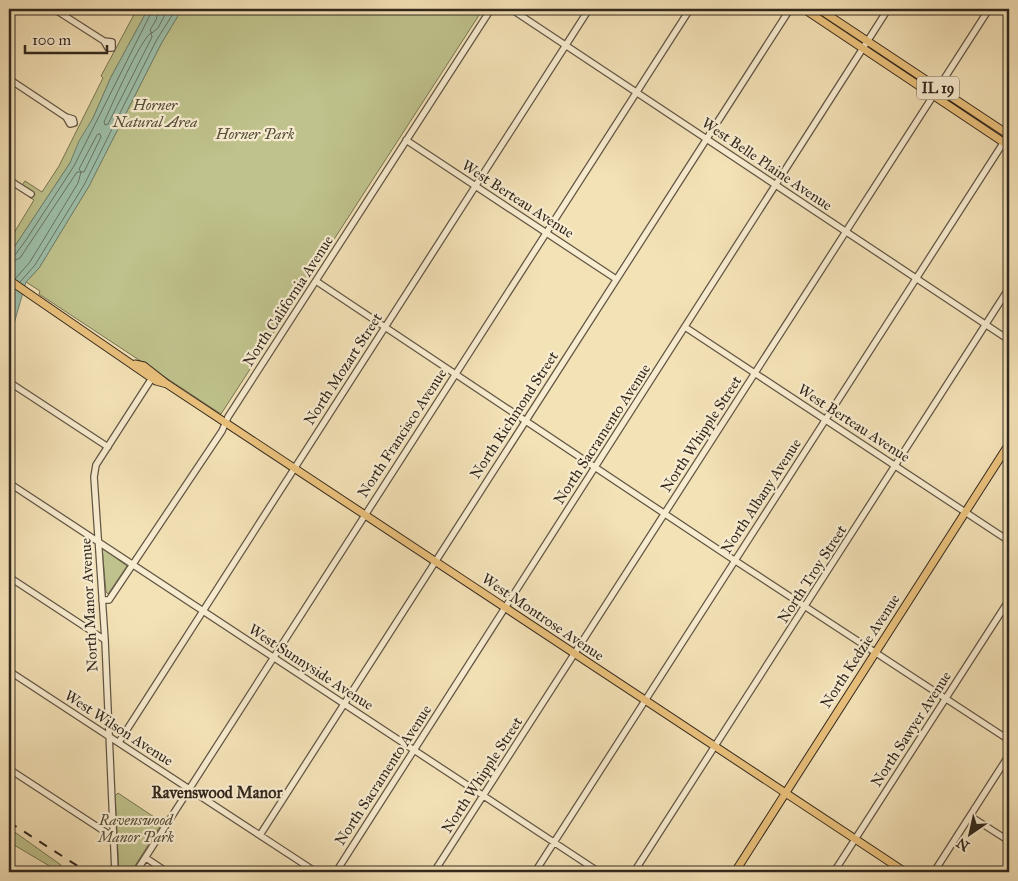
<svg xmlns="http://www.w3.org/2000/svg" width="1018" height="881" font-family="'IM FELL Great Primer',serif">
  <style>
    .green { fill: #bfc28c; stroke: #787555 }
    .water { fill: #9dbfa9; stroke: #728371 }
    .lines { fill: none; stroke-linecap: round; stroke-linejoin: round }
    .shore { stroke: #687464; stroke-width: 1 }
    .minor-casing { stroke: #625644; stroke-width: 8 }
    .major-casing { stroke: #32281e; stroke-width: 9 }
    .minor { stroke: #f8ecd0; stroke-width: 5.5 }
    .major { stroke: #eac17c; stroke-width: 7 }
    .rail { stroke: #32281e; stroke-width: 2; stroke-dasharray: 9 9; stroke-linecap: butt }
    .labels { text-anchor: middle; stroke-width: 4.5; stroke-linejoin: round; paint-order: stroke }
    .shield { fill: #f8ecd0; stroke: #6d6353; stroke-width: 1 }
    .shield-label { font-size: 14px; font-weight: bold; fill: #32281e }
    .park-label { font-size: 15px; font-style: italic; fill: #554e3a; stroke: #f8ecd0 }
    .street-label { font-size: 15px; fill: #32281e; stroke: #f8ecd0 }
    .neighbourhood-label { font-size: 16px; font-weight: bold; fill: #32281e; stroke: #f8ecd0 }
  </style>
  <rect width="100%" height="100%" fill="#f4e2b7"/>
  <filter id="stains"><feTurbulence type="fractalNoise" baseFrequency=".004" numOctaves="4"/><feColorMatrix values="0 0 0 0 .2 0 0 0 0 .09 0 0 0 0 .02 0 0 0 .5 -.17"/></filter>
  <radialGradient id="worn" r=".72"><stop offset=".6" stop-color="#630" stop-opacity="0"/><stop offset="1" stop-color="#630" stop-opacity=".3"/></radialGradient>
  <path class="green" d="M137,9h11l-37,68 -18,41 -23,45 -61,92v-14l25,-41 -5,-3 4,-5 -11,-7 3,-4 17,11 17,-26 44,-88 -2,-2z
    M182,9h301l-262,405 -182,-120 1,-3 -14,-9 13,-14 50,-82 72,-142z
    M102,548l25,18 -19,28 -2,-2z
    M118,793l42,28 1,4 -30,47h-12l-4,-76z
    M9,828l52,37 -3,6 -49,-29z"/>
  <path class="water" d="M148,9h34l-21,35 -72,142 -50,82 -13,14 -17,59v-86l61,-92 9,-22 14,-23 18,-41z"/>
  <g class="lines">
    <path class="shore" d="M159,9l-3,11 -6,10 2,3 6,-5 10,-19
      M151,33l1,4 -44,87 -3,1 -1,-3c6,-13 38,-86 47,-89z
      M100,134l1,3 -17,35h-3l-2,-3 18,-34z
      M9,256l6,-1 11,-15 48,-74 79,-157
      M9,263l11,-5 57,-86h4l-3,11 -48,79 -15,17
      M20,282l15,-17 49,-80 72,-144 20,-32"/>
    <defs>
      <path id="minor" d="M54,9l50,32 4,7h4v-6l-8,-1
        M511,9l498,331
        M9,79l57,38 7,2 1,4 -4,1 -4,-7
        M406,140l210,139
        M9,180l22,14
        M316,281l412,275 281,184
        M685,327l324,214
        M9,382l99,65
        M9,483l590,389
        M9,577l96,63
        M102,600h7l113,-169 6,-14 263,-408
        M9,671l307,201
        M119,742l470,-733
        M9,769l104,68
        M970,816l39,25
        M260,835l530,-826
        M146,858l21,14
        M115,872l-10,-232 -11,-163 2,-12 56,-87
        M136,872l554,-863
        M336,872l552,-863
        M434,872l555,-863
        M535,872l474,-738
        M634,872l375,-584
        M834,872l175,-272
        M934,872l75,-117"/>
      <path id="major" d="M804,9l205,137
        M819,9l190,126
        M9,280l147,101 11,3
        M135,364l9,2 23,18 738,488
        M735,872l274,-428"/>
    </defs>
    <use href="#minor" class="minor-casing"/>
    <use href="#major" class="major-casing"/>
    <use href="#minor" class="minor"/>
    <use href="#major" class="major"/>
    <path class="rail" d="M9,822l78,50"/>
  </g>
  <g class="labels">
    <rect class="shield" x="917" y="76.5" width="42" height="23" rx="4"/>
    <g class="shield-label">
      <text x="938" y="93">IL 19</text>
    </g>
    <g class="park-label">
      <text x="155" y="110">Horner<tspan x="155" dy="17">Natural Area</tspan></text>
      <text x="255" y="139">Horner Park</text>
      <text x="136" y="825">Ravenswood<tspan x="136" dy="17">Manor Park</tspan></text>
    </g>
    <g class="street-label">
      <text transform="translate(767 164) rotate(34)" y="5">West Belle Plaine Avenue</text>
      <text transform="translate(518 199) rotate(33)" y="5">West Berteau Avenue</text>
      <text transform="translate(288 301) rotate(-57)" y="5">North California Avenue</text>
      <text transform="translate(343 369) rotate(-57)" y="5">North Mozart Street</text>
      <text transform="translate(514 415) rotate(-57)" y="5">North Richmond Street</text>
      <text transform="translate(854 423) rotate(33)" y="5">West Berteau Avenue</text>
      <text transform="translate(402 433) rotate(-57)" y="5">North Francisco Avenue</text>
      <text transform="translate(602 434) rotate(-57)" y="5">North Sacramento Avenue</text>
      <text transform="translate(701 434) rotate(-57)" y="5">North Whipple Street</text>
      <text transform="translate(761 496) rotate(-57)" y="5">North Albany Avenue</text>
      <text transform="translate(812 574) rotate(-57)" y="5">North Troy Street</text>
      <text transform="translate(89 605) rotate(-93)" y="5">North Manor Avenue</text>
      <text transform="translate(543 617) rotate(34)" y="5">West Montrose Avenue</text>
      <text transform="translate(860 651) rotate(-57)" y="5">North Kedzie Avenue</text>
      <text transform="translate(311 667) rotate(33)" y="5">West Sunnyside Avenue</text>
      <text transform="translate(119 728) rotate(33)" y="5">West Wilson Avenue</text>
      <text transform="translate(911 729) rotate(-57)" y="5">North Sawyer Avenue</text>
      <text transform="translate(383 775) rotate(-57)" y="5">North Sacramento Avenue</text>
      <text transform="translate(482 775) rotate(-57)" y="5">North Whipple Street</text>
    </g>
    <g class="neighbourhood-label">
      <text x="217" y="798">Ravenswood Manor</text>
    </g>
  </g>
  <rect width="1018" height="881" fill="none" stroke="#f4e2b7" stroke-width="30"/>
  <rect x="10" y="10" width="998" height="861" fill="none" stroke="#32281e" stroke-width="2.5"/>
  <rect x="15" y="15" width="988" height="851" fill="none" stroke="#32281e"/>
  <g transform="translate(970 834) rotate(214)" stroke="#f8ecd0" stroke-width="4" paint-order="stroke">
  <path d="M0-4L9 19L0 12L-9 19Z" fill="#32281e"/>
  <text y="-8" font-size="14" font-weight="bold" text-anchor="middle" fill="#32281e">N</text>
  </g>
  <path d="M25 45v8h82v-8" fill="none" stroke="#32281e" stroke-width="2.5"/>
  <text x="32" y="45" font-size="15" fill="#32281e" stroke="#f8ecd0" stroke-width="4" paint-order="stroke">100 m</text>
  <rect width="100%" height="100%" filter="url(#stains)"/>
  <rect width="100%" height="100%" fill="url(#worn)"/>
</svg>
